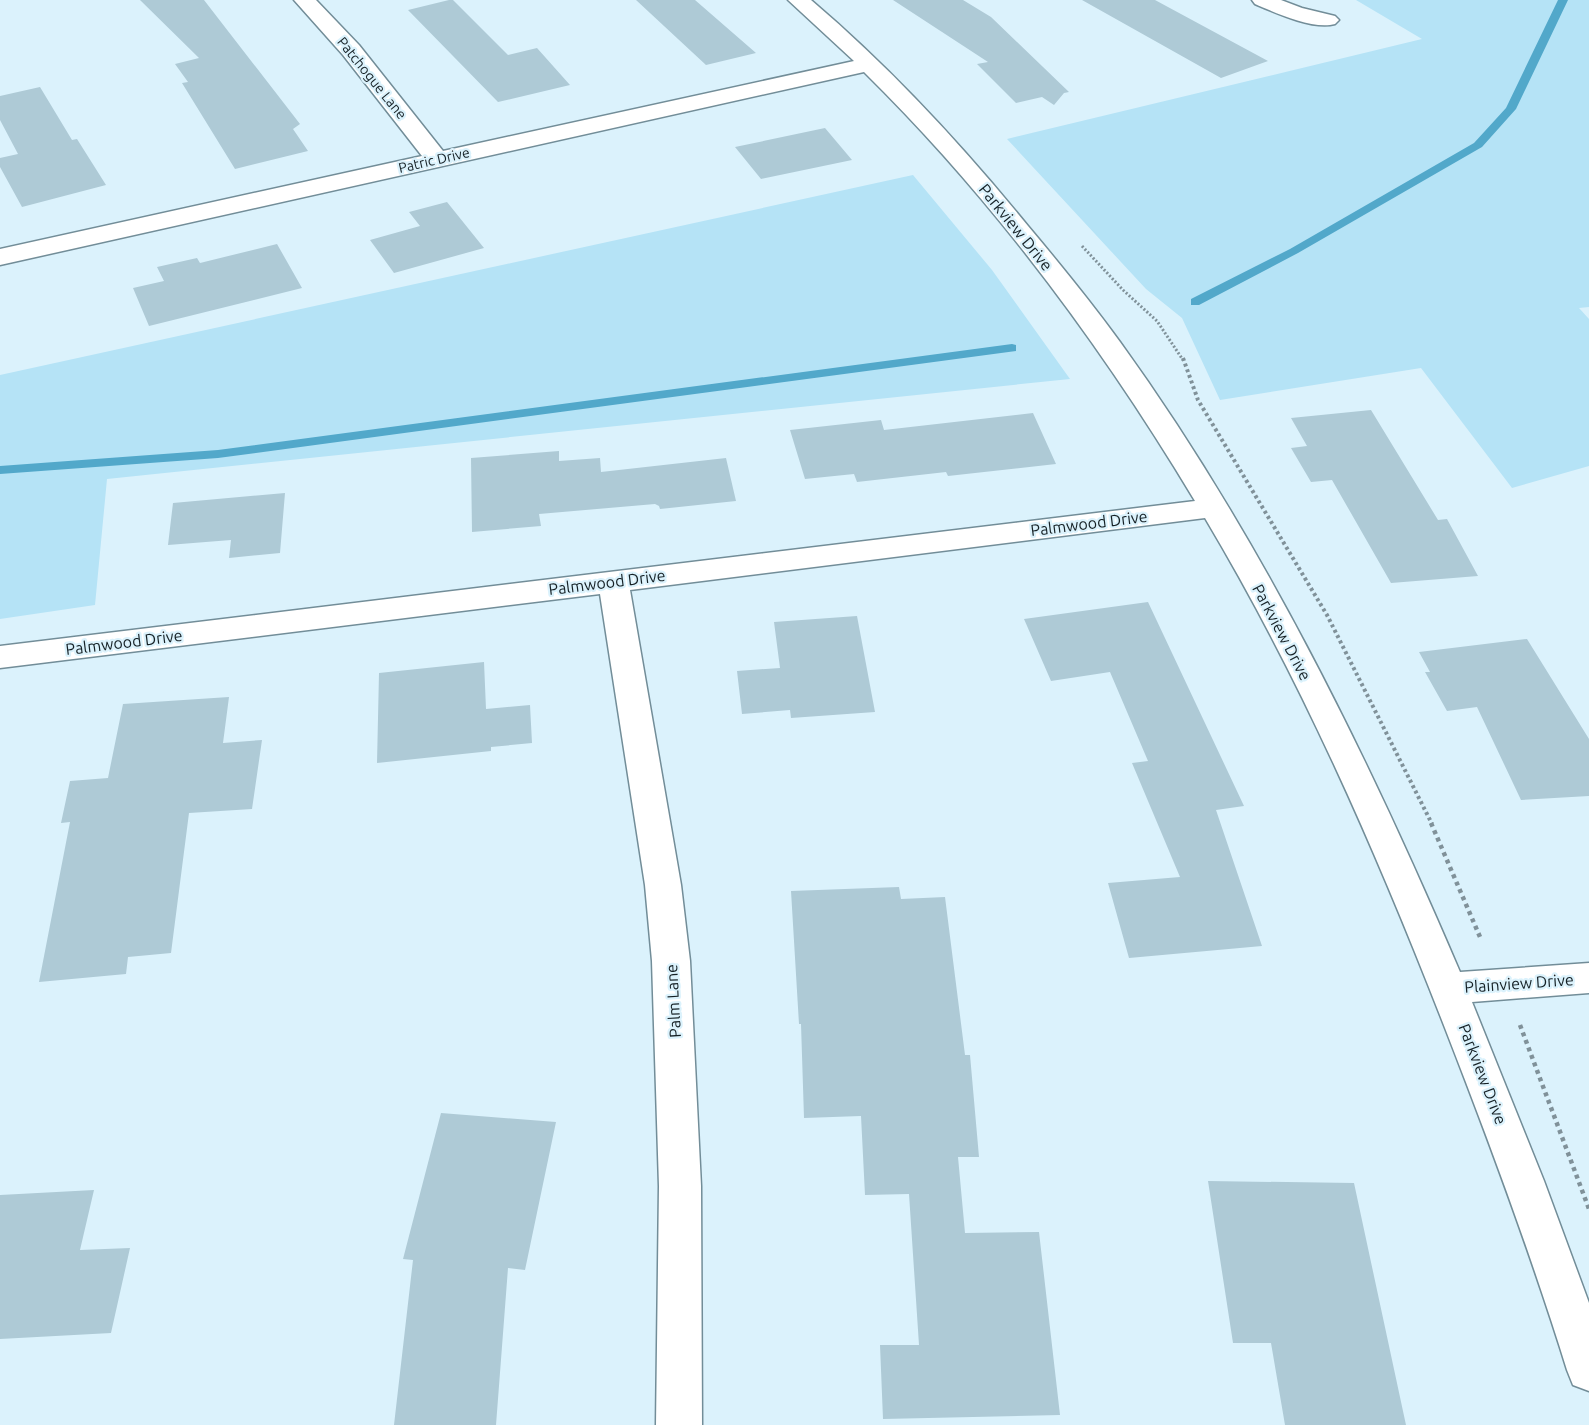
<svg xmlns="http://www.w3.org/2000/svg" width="1589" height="1425" font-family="Ubuntu,sans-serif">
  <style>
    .green { fill: #b5e3f6 }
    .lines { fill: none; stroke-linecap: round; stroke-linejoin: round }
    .stream { fill: #52a8ca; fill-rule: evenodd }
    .building { fill: #aecad6 }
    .minor-casing { stroke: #728d98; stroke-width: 3 }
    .path-far2 { stroke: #809199; stroke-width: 3; stroke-dasharray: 2 2; stroke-linecap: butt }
    .path-far1 { stroke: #809199; stroke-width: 4; stroke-dasharray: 3 3; stroke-linecap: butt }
    .path { stroke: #809199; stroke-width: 4.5; stroke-dasharray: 4 4; stroke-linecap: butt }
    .minor { fill: #fff; fill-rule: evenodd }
    .labels { text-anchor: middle; stroke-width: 4.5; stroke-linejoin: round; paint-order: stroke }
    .far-street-label { font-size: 14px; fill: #152025; stroke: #dbf2fc }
    .street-label { font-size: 16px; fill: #152025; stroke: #dbf2fc }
  </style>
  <rect width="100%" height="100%" fill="#dbf2fc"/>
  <path class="green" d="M1356,0h233v307l-10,1 10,11v147l-77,22 -91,-120 -201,32 -38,-82 -36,-29 -139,-150 415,-100z
    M913,175l79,95 78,109 -963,100 -12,126 -95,14v-244z"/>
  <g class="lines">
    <path class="stream" d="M1558,0h10l-52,109 -34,38 -184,106 -99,52h-8v-6l99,-50 184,-106 32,-35z
      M1012,344l4,1v6l-798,107 -218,16v-8l218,-16z"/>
  </g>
  <path class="building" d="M140,0h64l96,124 -7,5 15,22 -73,18 -53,-86 6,-1 -13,-18 24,-6z
    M449,0h4l55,55 29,-7 33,37 -72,17 -90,-92z
    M636,0h59l61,53 -50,12z
    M893,0h70l28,17 78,75 -5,1 -10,12 -12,-8 -26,6 -39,-39 11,-2z
    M1082,0h73l113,61 -47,17z
    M40,87l32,53 5,-1 29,46 -84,22 -22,-40v-9l18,-4 -18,-34v-24z
    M825,128l27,32 -91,19 -26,-32z
    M447,202l37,46 -90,25 -24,-33 50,-14 -11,-14z
    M277,244l25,44 -153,38 -16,-38 31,-7 -7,-14 40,-9 3,5z
    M1371,410l67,110 9,-1 31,57 -87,7 -59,-103 -21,2 -20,-34 16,-2 -16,-28z
    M1033,413l23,51 -108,12 -2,-4 -89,10 -3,-8 -49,5 -15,-49 91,-10 3,10z
    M559,451v10l41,-3 1,14 125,-14 10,43 -76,8 -1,-3 -4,-2 -116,10 2,12 -69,6 -1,-74z
    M285,493l-5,60 -51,5 2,-18 -63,5 5,-42z
    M1148,602l96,204 -28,4 46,136 -133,12 -21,-75 72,-6 -48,-114 16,-2 -38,-89 -59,9 -27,-62z
    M857,616l18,96 -84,6 -1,-8 -48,4 -5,-43 43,-3 -6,-46z
    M1527,639l62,100v57l-68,4 -44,-93 -30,4 -22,-39h5l-11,-20z
    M484,662l2,47 44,-4 2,38 -41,4v4l-114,12 2,-90z
    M229,697l-6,46 39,-3 -10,69 -63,4 -18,140 -43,4 -2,17 -87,8 31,-160 -9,1 9,-42 38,-3 15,-74z
    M899,887l2,12 44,-2 20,158h5l9,102h-21l7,76 74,-1 21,183 -177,4 -3,-74h39l-10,-151 -44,1 -4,-79 -57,2 -3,-94h-2l-8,-133z
    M441,1113l115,9 -31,148 -17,-2 -12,157h-102l19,-165 -10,-1z
    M1208,1181l146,2 52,242h-121l-14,-82h-38z
    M94,1190l-14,60 50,-2 -19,85 -111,6v-144z"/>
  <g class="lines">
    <defs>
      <path id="minor" d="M294,0h22l43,45 84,106 411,-90 -66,-61h23c80,68 151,145 217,226 32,38 63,76 92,116 140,194 246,410 340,630l129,-9v30l-117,9 72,179 45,122v88l-16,-6 -6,-15c-36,-116 -78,-229 -122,-342 -68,-175 -144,-349 -240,-510l-575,72 51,295 9,76 11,225 1,239h-46l3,-239 -7,-225 -7,-76 -45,-291 -600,74v-22l1195,-145c-93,-155 -202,-302 -331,-429l-864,193v-16l422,-93 -79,-101z
        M1252,0h29l21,8 33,8 4,4 -4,4c-22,6 -59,-11 -80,-20z"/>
    </defs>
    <use href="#minor" class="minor-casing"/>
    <path class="path-far2" d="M1082,246l41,44 34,31 26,39"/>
    <path class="path-far1" d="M1183,358l15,42 129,215 105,209"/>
    <path class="path" d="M1431,823l49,114
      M1520,1025l69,184"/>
    <use href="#minor" class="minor"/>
  </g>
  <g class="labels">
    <g class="far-street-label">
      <text transform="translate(372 78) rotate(51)" y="5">Patchogue Lane</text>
      <text transform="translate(434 160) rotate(-13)" y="5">Patric Drive</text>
    </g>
    <g class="street-label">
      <text transform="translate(1016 227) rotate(51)" y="6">Parkview Drive</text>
      <text transform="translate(1089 523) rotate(-7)" y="6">Palmwood Drive</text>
      <text transform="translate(607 582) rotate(-7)" y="6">Palmwood Drive</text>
      <text transform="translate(1282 632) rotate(62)" y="6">Parkview Drive</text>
      <text transform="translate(124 642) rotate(-7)" y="6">Palmwood Drive</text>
      <text transform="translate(1519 983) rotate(-4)" y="6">Plainview Drive</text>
      <text transform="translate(673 1001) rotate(-93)" y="6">Palm Lane</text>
      <text transform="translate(1483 1074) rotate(69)" y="6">Parkview Drive</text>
    </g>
  </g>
</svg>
